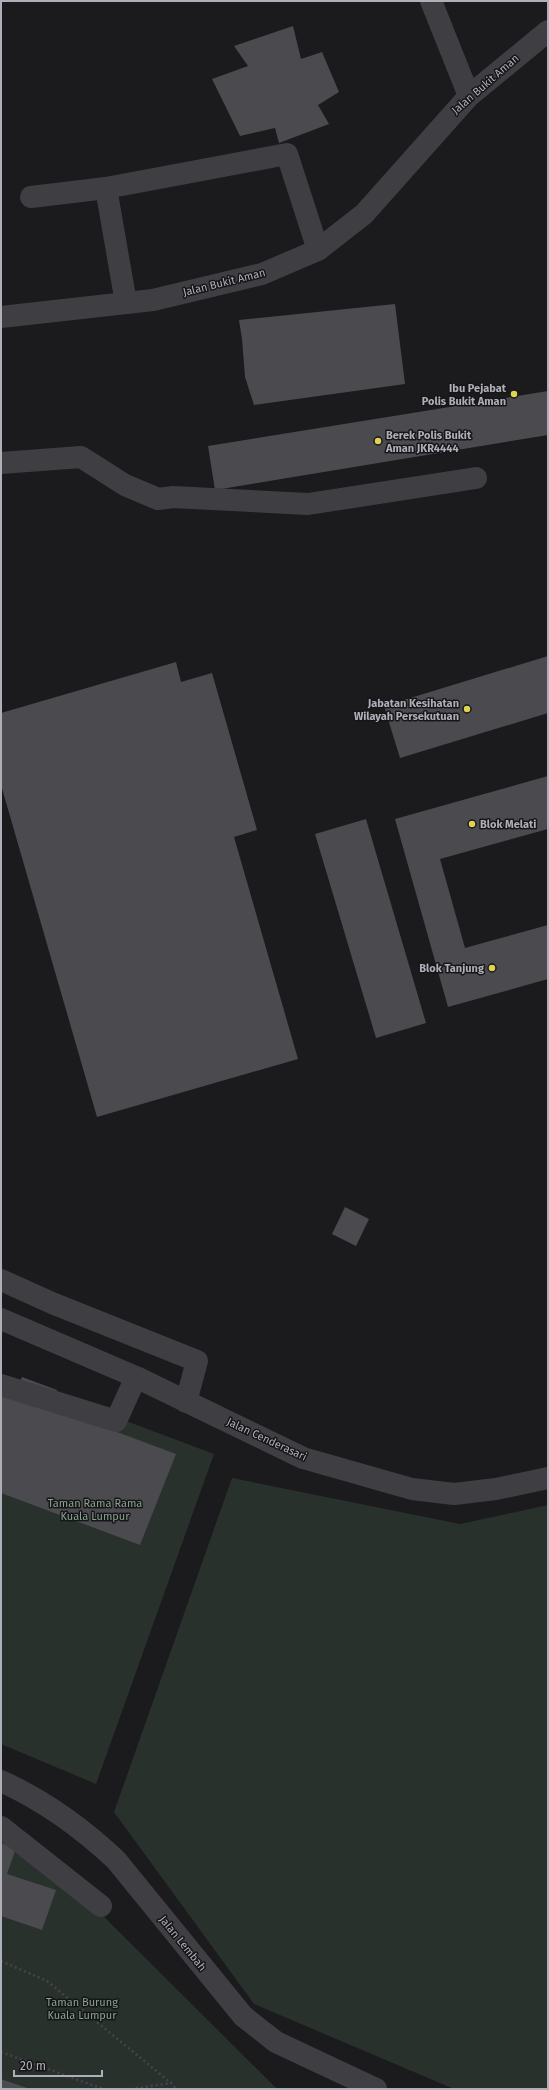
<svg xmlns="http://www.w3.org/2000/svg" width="549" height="2090" font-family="'Fira Sans',sans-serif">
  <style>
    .green { fill: #29312d }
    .building { fill: #4b4a4e }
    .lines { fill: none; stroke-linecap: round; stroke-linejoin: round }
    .path { stroke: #44444a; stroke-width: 2.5; stroke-dasharray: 2 3; stroke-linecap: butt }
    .minor { stroke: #3f3e43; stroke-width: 22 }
    .poi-dot { fill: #ded352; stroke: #161618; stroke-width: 1.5 }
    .labels { text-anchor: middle; stroke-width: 3; stroke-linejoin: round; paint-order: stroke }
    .street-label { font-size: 11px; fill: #afafba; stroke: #161618 }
    .poi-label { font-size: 11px; font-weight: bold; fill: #afafba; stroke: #161618; text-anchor: end }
    .park-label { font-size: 11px; fill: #88a391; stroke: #161618 }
  </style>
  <rect width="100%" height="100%" fill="#1b1b1d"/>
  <path class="green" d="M1,1374l213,80 -118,330 -95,-40z
    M232,1478l228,46 88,-19v584h-94l-200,-85 -140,-192z
    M1,1835l53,32 223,222h-276z"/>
  <path class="building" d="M293,26l8,33 21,-7 17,40 -21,13 11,19 -50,19 -4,-15 -35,8 -28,-57 36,-13 -14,-20z
    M395,304l10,80 -151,21 -9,-28 -3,-38 -3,-19z
    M548,391v44l-333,55 -7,-44z
    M548,656v57l-148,45 -16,-52z
    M176,662l5,20 31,-9 45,157 -23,7 64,222 -201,58 -96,-332v-72z
    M548,776v53l-108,30 25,89 83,-23v54l-100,28 -53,-188z
    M366,819l60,204 -50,15 -61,-204z
    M345,1207l24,12 -13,27 -24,-12z
    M22,1377l35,13 -7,17 126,47 -36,91 -139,-52v-109l15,6z
    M1,1843l15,5 -9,26 49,16 -14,40 -41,-14z
    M1,2079l29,10h-29z"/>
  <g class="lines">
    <path class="path" d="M1,1961l46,20 124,102 5,6
      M1,2052l102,37
      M131,2089l40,-6"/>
    <path class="minor" d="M431,1l38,95
      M106,188l181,-34 31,96
      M31,197l75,-9 20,115
      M1,317l152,-17 109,-26 56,-24 46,-36 105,-118 79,-65
      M1,463l80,-6 44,28 33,14 15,-2 135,7 168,-26
      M1,1280l51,23 145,58 -11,41
      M1,1319l135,58 167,81 109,31 42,5 42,-5 52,-11
      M1,1385l115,36 20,-44
      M1,1781c42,19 81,47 115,79l127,156 33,26 100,47
      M1,1827l100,79"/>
  </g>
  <g class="poi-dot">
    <circle cx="514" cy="394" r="4"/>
    <circle cx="378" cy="441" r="4"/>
    <circle cx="467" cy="709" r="4"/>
    <circle cx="472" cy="824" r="4"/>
    <circle cx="492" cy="968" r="4"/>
  </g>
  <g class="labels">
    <g class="street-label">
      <text transform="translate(485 84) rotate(-41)" y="4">Jalan Bukit Aman</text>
      <text transform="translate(224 282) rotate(-14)" y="4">Jalan Bukit Aman</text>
      <text transform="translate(267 1439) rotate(25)" y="4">Jalan Cenderasari</text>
      <text transform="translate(183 1943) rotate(51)" y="4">Jalan Lembah</text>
    </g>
    <g class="poi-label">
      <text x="506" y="392">Ibu Pejabat<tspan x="506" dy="13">Polis Bukit Aman</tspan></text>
      <text x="386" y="439" text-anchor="start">Berek Polis Bukit<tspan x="386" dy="13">Aman JKR4444</tspan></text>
      <text x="459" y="707">Jabatan Kesihatan<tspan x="459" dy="13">Wilayah Persekutuan</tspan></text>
      <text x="480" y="828" text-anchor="start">Blok Melati</text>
      <text x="484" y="972">Blok Tanjung</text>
    </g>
    <g class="park-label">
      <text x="95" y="1507">Taman Rama Rama<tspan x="95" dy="13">Kuala Lumpur</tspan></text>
      <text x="82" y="2006">Taman Burung<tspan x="82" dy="13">Kuala Lumpur</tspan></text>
    </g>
  </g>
  <rect width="549" height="2090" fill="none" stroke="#afafba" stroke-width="4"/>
  <path d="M14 2070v6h88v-6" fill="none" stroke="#afafba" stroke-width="2"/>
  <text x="20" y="2070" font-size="12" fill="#afafba" stroke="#161618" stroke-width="3" paint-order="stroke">20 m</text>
</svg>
